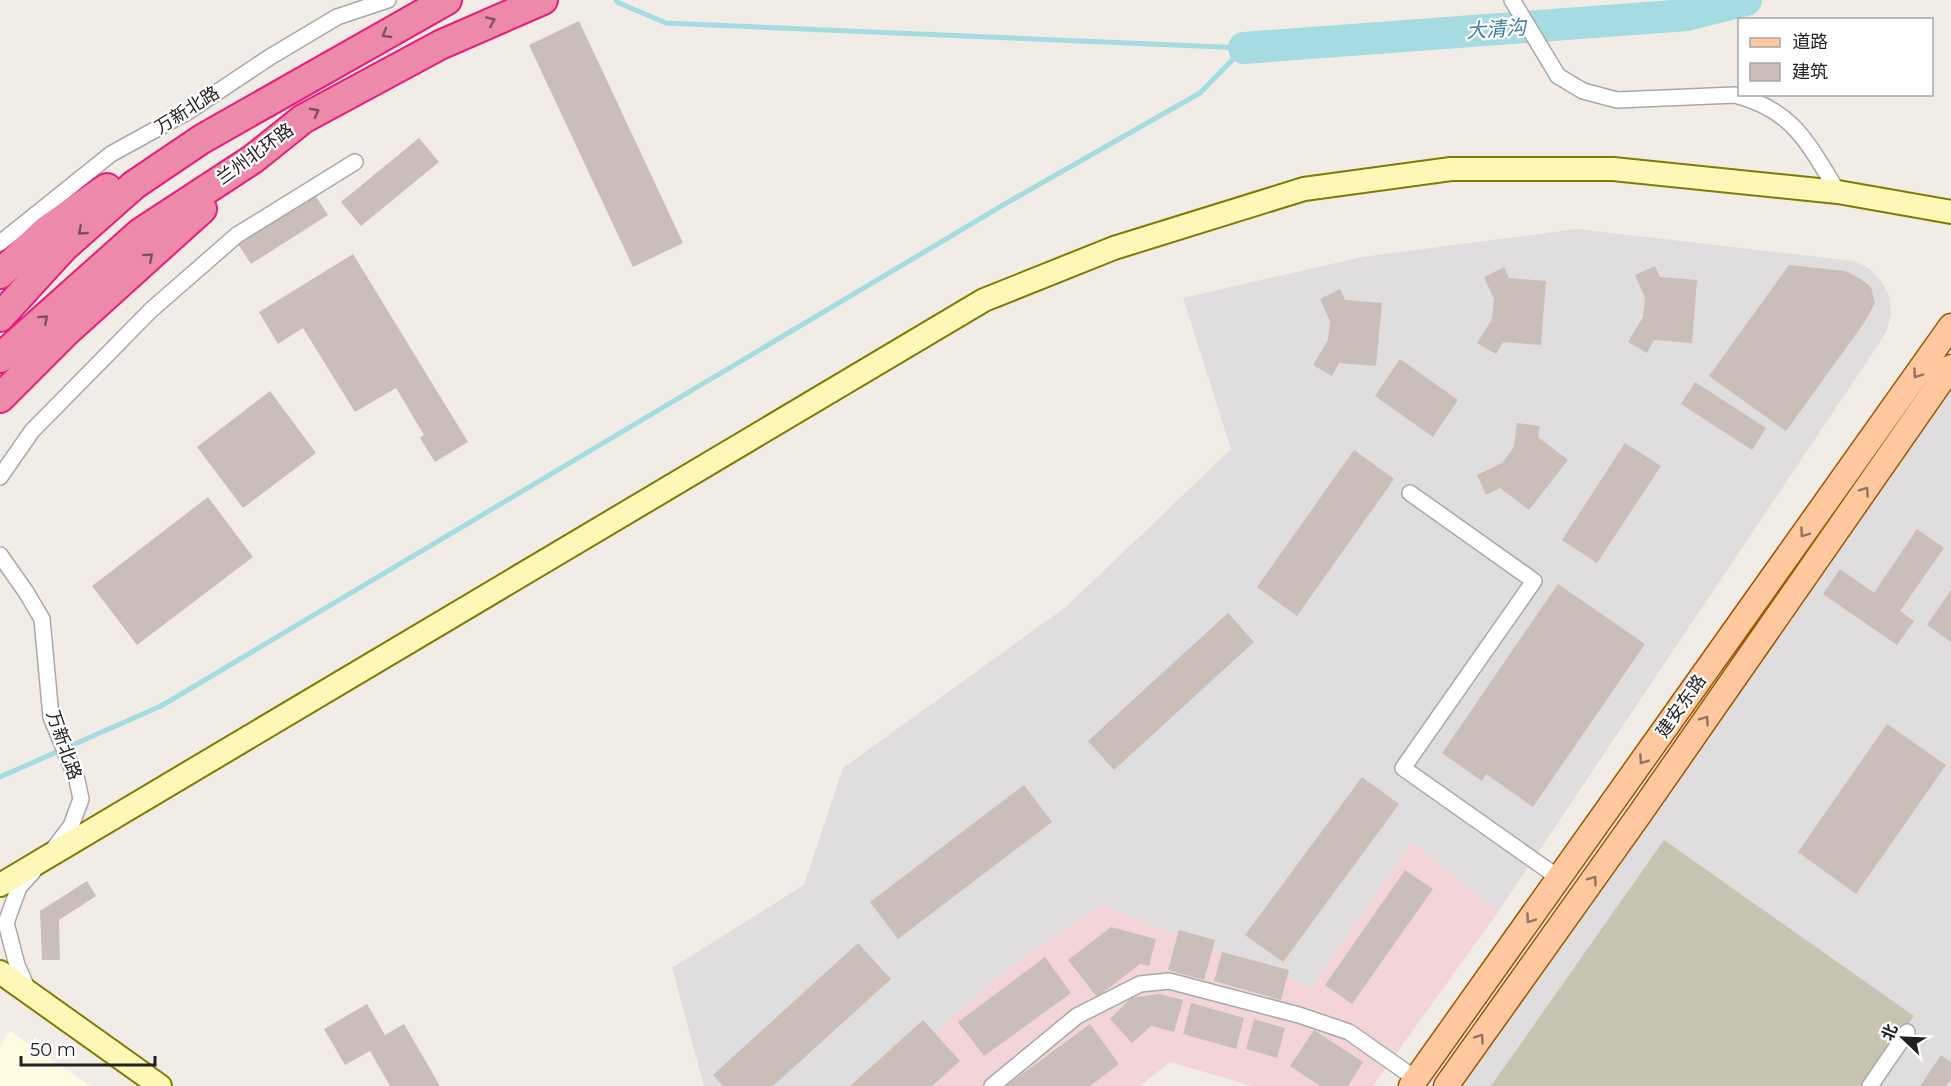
<svg xmlns="http://www.w3.org/2000/svg" width="1951" height="1086" font-family="Montserrat,'Noto Sans SC',sans-serif">
  <style>
    .residential { fill: #dfddde }
    .commercial { fill: #f3d5d8 }
    .education { fill: #fffbe2 }
    .construction { fill: #c7c4b1 }
    .lines { fill: none; stroke-linecap: round; stroke-linejoin: round }
    .stream { stroke: #a4dce2; stroke-width: 5 }
    .river { stroke: #a4dce2; stroke-width: 32 }
    .building { fill: #cabeb9 }
    .street-casing { stroke: #a8a8a8; stroke-width: 18 }
    .secondary-casing { stroke: #7f7c00; stroke-width: 26 }
    .primary-casing { stroke: #9d5400; stroke-width: 27 }
    .highway-casing { stroke: #e71c7d; stroke-width: 32 }
    .street { stroke: #fff; stroke-width: 15 }
    .secondary { stroke: #fef8b8; stroke-width: 22 }
    .primary { stroke: #ffc89e; stroke-width: 24 }
    .highway { stroke: #ed8aaa; stroke-width: 28 }
    .oneway { stroke: #7d505f }
    .oneway2 { stroke: #907460 }
    .labels { text-anchor: middle; stroke-width: 4.5; stroke-linejoin: round; paint-order: stroke }
    .street-label { font-size: 18px; fill: #212121; stroke: #fff }
    .water-label { font-size: 20px; font-style: italic; fill: #3d7b9f; stroke: #fff }
  </style>
  <rect width="100%" height="100%" fill="#f2ece7"/>
  <path class="residential" d="M1577,229l276,32 16,7 12,13 8,15 2,17 -4,17 -9,15 -380,567 -86,-70 -101,146 -24,-9 -288,-4 -121,111h-174l-32,-118 132,-83 39,-117 224,-162 164,-157 -48,-151 179,-41z
    M1951,380v706h-506z"/>
  <path class="commercial" d="M1412,842l86,70 -125,174h-121l-82,-24 -30,24h-262l121,-111 103,-70 209,83z"/>
  <path class="education" d="M10,1031l80,55h-90v-40z"/>
  <path class="construction" d="M1664,840l250,176 -50,70h-373z"/>
  <g class="lines">
    <path class="stream" d="M616,0l3,3 47,20 578,25
      M0,777l161,-71 849,-505 190,-108 44,-45"/>
    <path class="river" d="M1244,48l443,-33 59,-15"/>
  </g>
  <path class="building" d="M579,21l104,222 -50,24 -104,-222z
    M419,138l20,24 -78,64 -20,-24z
    M315,195l13,20 -77,49 -13,-20z
    M353,254l115,188 -33,20 -15,-24 4,-3 -28,-47 -41,24 -52,-84 -25,16 -19,-32z
    M1789,265l56,6 14,7 12,9 4,16 -11,20 -78,108 -77,-55z
    M1655,266l5,11 37,3 -5,63 -38,-3 -7,13 -19,-11 15,-25 2,-20 -10,-22z
    M1504,267l5,11 37,3 -5,64 -38,-3 -7,12 -19,-11 15,-24 2,-20 -10,-22z
    M1340,289l5,11 37,3 -6,63 -37,-3 -7,13 -19,-11 15,-25 2,-19 -10,-22z
    M1400,359l58,41 -25,37 -58,-41z
    M1695,382l71,46 -14,22 -71,-46z
    M270,391l46,62 -73,55 -46,-61z
    M1517,423l23,3 -2,11 30,23 -39,50 -29,-22 -14,7 -9,-20 25,-12 12,-16z
    M1625,443l36,23 -64,97 -35,-23z
    M1354,450l40,29 -97,137 -40,-29z
    M208,497l45,60 -116,88 -45,-59z
    M1917,529l27,19 -44,63 14,10 -17,24 -74,-51 17,-25 34,24z
    M1558,584l87,60 -112,163 -47,-33 -4,7 -40,-28z
    M1951,590v52l-24,-17z
    M1228,613l26,29 -140,128 -26,-29z
    M1887,724l59,41 -90,129 -58,-42z
    M1362,777l37,27 -116,158 -38,-27z
    M1024,785l28,37 -154,117 -28,-37z
    M1405,870l28,19 -81,115 -27,-19z
    M87,881l9,15 -37,24 1,40h-18l-2,-49z
    M1111,927l45,12 -7,27 -9,-2 -43,33 -29,-37z
    M1179,930l36,10 -11,40 -36,-10z
    M858,943l33,36 -118,107h-50l-10,-11z
    M1222,952l67,18 -8,30 -67,-19z
    M1045,957l26,36 -87,63 -26,-34z
    M1159,994l24,6 -9,32 -23,-6 -19,17 -22,-24 21,-21z
    M1191,1003l53,15 -8,31 -53,-15z
    M367,1004l18,31 19,-11 36,62h-50l-20,-35 -25,14 -21,-36z
    M1254,1019l31,9 -8,30 -31,-9z
    M923,1020l37,41 -28,25h-82z
    M1090,1024l29,40 -29,22h-84z
    M1314,1030l49,32 -15,24h-28l-30,-20z
    M1941,1055l10,7v17l-5,7h-26z"/>
  <g class="lines">
    <defs>
      <path id="street" d="M1512,0l46,76 25,15 34,9 118,-5c59,15 73,49 103,97
        M0,243l111,-89 78,-43 81,-54 67,-40 51,-17
        M0,477l32,-46 119,-121 86,-75 118,-73
        M1410,493l124,88 -131,187 156,110
        M0,555l26,37 16,27 9,98 26,63 4,19 -10,27 -17,22
        M28,990l-11,-25 -11,-42 13,-36 14,-15
        M992,1086l85,-70 63,-32 29,-3 130,34 50,17 67,47
        M1870,1086l37,-54"/>
      <path id="secondary" d="M0,885l984,-585 130,-52 190,-59 147,-20h162l225,23 113,20
        M0,972l160,114"/>
      <path id="primary" d="M1411,1086l540,-760
        M1446,1086l193,-271 312,-448"/>
      <path id="highway" d="M0,274l47,-44 60,-42
        M0,317l64,-70 70,-62 68,-46 245,-139
        M0,358l140,-125 113,-74 50,-40 137,-74 103,-45
        M0,398l68,-68 134,-121"/>
    </defs>
    <use href="#street" class="street-casing"/>
    <use href="#secondary" class="secondary-casing"/>
    <use href="#primary" class="primary-casing"/>
    <use href="#highway" class="highway-casing"/>
    <use href="#street" class="street"/>
    <use href="#secondary" class="secondary"/>
    <use href="#primary" class="primary"/>
    <use href="#highway" class="highway"/>
  </g>
  <defs><path id="oneway-chevron" d="M-2-3.5L2.5 0L-2 3.5" fill="none" stroke-width="1.6" stroke-linecap="round" stroke-linejoin="round" transform="scale(1.5)"/></defs>
  <g class="oneway">
    <use href="#oneway-chevron" transform="translate(491 21) rotate(-23)"/>
    <use href="#oneway-chevron" transform="translate(386 34) rotate(150)"/>
    <use href="#oneway-chevron" transform="translate(315 112) rotate(-28)"/>
    <use href="#oneway-chevron" transform="translate(82 231) rotate(139)"/>
    <use href="#oneway-chevron" transform="translate(149 257) rotate(-42)"/>
    <use href="#oneway-chevron" transform="translate(44 319) rotate(-42)"/>
  </g>
  <g class="oneway2">
    <use href="#oneway-chevron" transform="translate(1917 374) rotate(125)"/>
    <use href="#oneway-chevron" transform="translate(1865 491) rotate(-55)"/>
    <use href="#oneway-chevron" transform="translate(1804 533) rotate(125)"/>
    <use href="#oneway-chevron" transform="translate(1705 720) rotate(-55)"/>
    <use href="#oneway-chevron" transform="translate(1643 760) rotate(125)"/>
    <use href="#oneway-chevron" transform="translate(1593 880) rotate(-54)"/>
    <use href="#oneway-chevron" transform="translate(1530 919) rotate(125)"/>
    <use href="#oneway-chevron" transform="translate(1480 1038) rotate(-54)"/>
  </g>
  <g class="labels">
    <g class="street-label">
      <text transform="translate(187 110) rotate(-32)" y="6">万新北路</text>
      <text transform="translate(255 154) rotate(-36)" y="6">兰州北环路</text>
      <text transform="translate(1681 706) rotate(-55)" y="6">建安东路</text>
      <text transform="translate(64 745) rotate(71)" y="6">万新北路</text>
    </g>
    <g class="water-label">
      <text transform="translate(1496 29) rotate(-4)" y="7">大清沟</text>
    </g>
  </g>
  <rect x="1738" y="18" width="195" height="78" fill="#ffffff" stroke="#a6a6a6" stroke-width="1.5"/>
  <rect x="1750" y="38" width="30" height="9" fill="#ffc89e" stroke="#a6a6a6" stroke-width="1.5"/>
  <text x="1792" y="48" font-size="18" fill="#212121">道路</text>
  <rect x="1750" y="63" width="30" height="18" fill="#cabeb9" stroke="#a6a6a6" stroke-width="1.5"/>
  <text x="1792" y="78" font-size="18" fill="#212121">建筑</text>
  <g transform="translate(1903 1038) rotate(293)" stroke="#ffffff" stroke-width="4.5" paint-order="stroke">
  <path d="M0-4.5L10 22L0 15L-10 22Z" fill="#212121"/>
  <text y="-9" font-size="16" font-weight="bold" text-anchor="middle" fill="#212121">北</text>
  </g>
  <path d="M21 1056v9h134v-9" fill="none" stroke="#212121" stroke-width="3"/>
  <text x="30" y="1056" font-size="18" fill="#212121" stroke="#ffffff" stroke-width="4.5" paint-order="stroke">50 m</text>
</svg>
